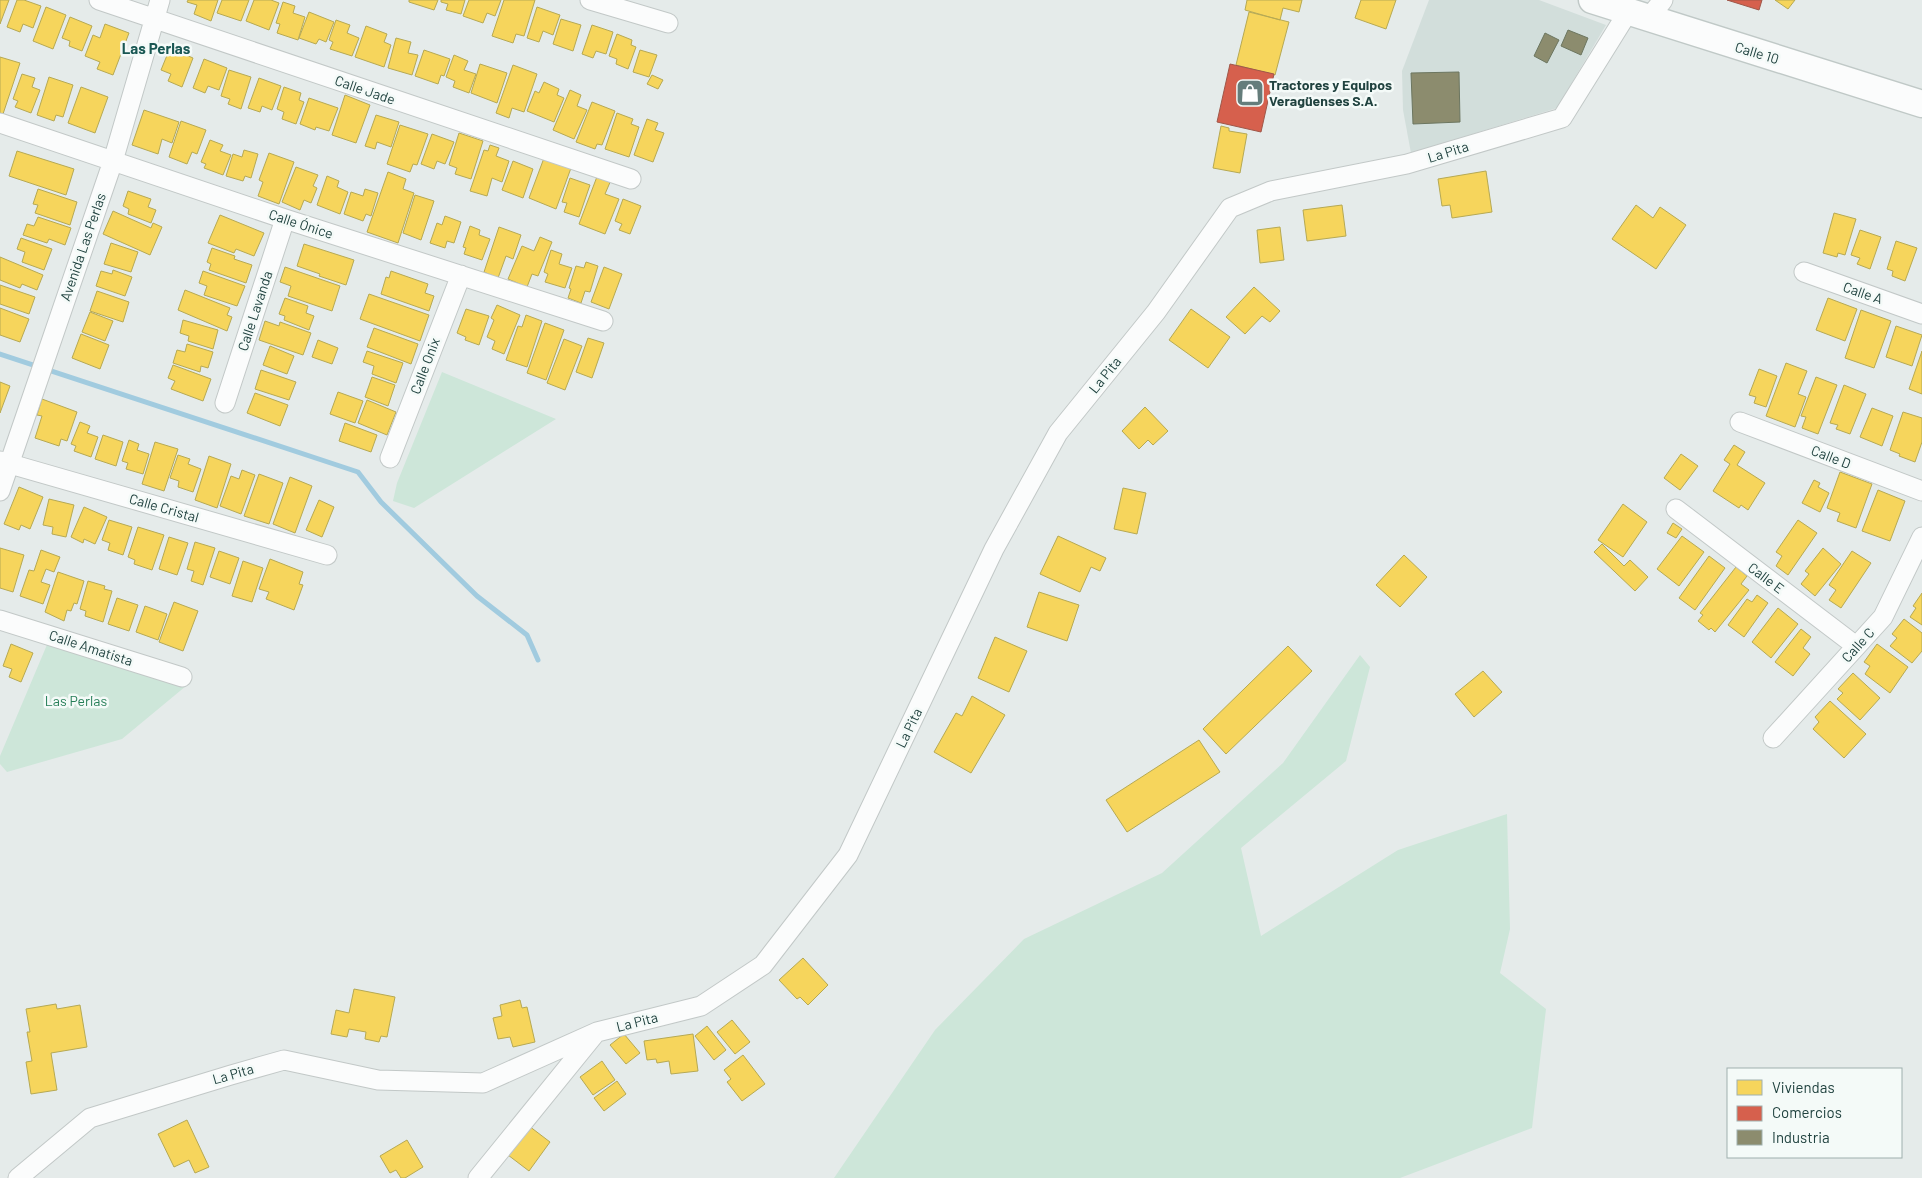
<svg xmlns="http://www.w3.org/2000/svg" width="1922" height="1178" font-family="Barlow,sans-serif">
  <style>
    .built { fill: #d2dedb }
    .green { fill: #cde6d9 }
    .homes { fill: #f6d55c; stroke: #b6a953 }
    .shops { fill: #d6604d; stroke: #9f5749 }
    .industry { fill: #8c8c6e; stroke: #6c7660 }
    .lines { fill: none; stroke-linecap: round; stroke-linejoin: round }
    .stream { stroke: #a1cbdf; stroke-width: 5 }
    .street-casing { stroke: #c2c8c7; stroke-width: 21 }
    .secondary-casing { stroke: #c0c9c7; stroke-width: 29 }
    .street { stroke: #fbfcfc; stroke-width: 19 }
    .secondary { stroke: #fbfcfc; stroke-width: 26 }
    .labels { text-anchor: middle; stroke-width: 5; stroke-linejoin: round; paint-order: stroke }
    .street-label { font-size: 14px; fill: #20423f; stroke: #f4faf8 }
    .poi-label { font-size: 14px; font-weight: bold; fill: #20423f; stroke: #f4faf8; text-anchor: start }
    .park-label { font-size: 14px; fill: #257e57; stroke: #f4faf8 }
    .neighbourhood-label { font-size: 15px; font-weight: bold; fill: #195753; stroke: #f4faf8 }
  </style>
  <rect width="100%" height="100%" fill="#e5ebea"/>
  <path class="built" d="M1429,0h110l67,25 -49,83 -146,45 -8,-43 -1,-39z"/>
  <path class="green" d="M442,372l114,47 -142,89 -21,-7 4,-18z
    M49,640l137,46 -64,53 -115,33 -7,-8v-8z
    M1360,655l10,12 -24,94 -105,87 20,88 137,-86 109,-36 3,115 -10,44 46,36 -14,119 -132,50h-566l101,-148 89,-91 138,-66 121,-110z"/>
  <path class="homes" d="M0,0h9l-9,24z
    M17,0h7l17,6 -8,22 -10,-4 -3,8 -13,-5z
    M188,0h30l-7,21 -17,-7 3,-9 -10,-3z
    M222,0h27l-8,21 -24,-8z
    M254,0h17l8,3 -10,27 -23,-9z
    M409,0h29l-4,10 -25,-8z
    M441,0h24l-4,14 -15,-4 2,-6 -7,-2z
    M469,0h32l-6,16 -8,-3 -4,10 -20,-7z
    M504,0h31l-11,36 -8,-2 -3,9 -21,-7z
    M1247,0h55l-3,12 -16,-4 -3,12 -35,-10z
    M1361,0h35l-10,29 -31,-11z
    M1775,0h20l-7,9z
    M283,2l12,4 -2,7 12,4 -7,23 -21,-7 3,-9 -4,-1z
    M46,7l20,8 -13,34 -20,-8z
    M537,7l23,8 -7,20 -10,-4 -4,11 -12,-4z
    M309,12l25,10 -8,20 -7,-3 -3,5 -17,-6z
    M1249,12l40,10 -14,53 -39,-10z
    M70,17l22,9 -10,25 -13,-5 1,-5 -8,-3z
    M561,19l20,6 -8,26 -20,-7z
    M336,20l14,5 -3,8 12,5 -7,18 -22,-7 3,-7 -4,-2z
    M105,24l24,9 -16,42 -16,-6 3,-7 -15,-6 8,-21 7,3z
    M592,25l21,7 -7,22 -10,-3 -3,7 -11,-4z
    M366,26l21,8 -3,8 7,3 -7,22 -29,-10z
    M617,34l15,6 -1,5 5,2 -8,22 -12,-5 1,-5 -8,-3z
    M396,38l15,4 -3,11 10,2 -6,20 -24,-7z
    M170,48l23,10 -11,29 -14,-6 3,-7 -10,-4z
    M424,50l26,9 -6,17 -3,-1 -3,9 -23,-8z
    M640,50l17,5 -8,22 -16,-5z
    M454,55l14,6 -4,9 12,4 -7,19 -16,-6 2,-6 -9,-4z
    M0,57l20,6 -17,51 -3,-1z
    M204,59l23,9 -8,22 -11,-4 -3,7 -12,-5z
    M480,64l27,9 -10,30 -26,-10z
    M513,65l24,9 -13,38 -12,-4 -3,10 -13,-5z
    M229,70l22,7 -10,32 -13,-5 2,-5 -9,-3z
    M22,74l13,4 -3,9 8,3 -9,23 -16,-6 3,-6 -5,-2z
    M652,75l11,5 -5,9 -11,-5z
    M49,77l24,8 -10,32 -7,-2 -2,6 -17,-6z
    M259,78l22,8 -9,24 -10,-4 -2,6 -12,-4z
    M544,82l15,7 -2,6 7,3 -10,24 -27,-11 8,-20 4,2z
    M81,87l27,10 -13,36 -27,-10z
    M284,87l17,6 -2,7 5,2 -8,22 -14,-5 2,-7 -7,-3z
    M570,90l11,5 -4,11 10,4 -13,29 -21,-9z
    M345,95l25,10 -14,38 -24,-8z
    M309,98l29,10 -9,23 -13,-4 -1,3 -15,-6z
    M592,102l23,9 -13,34 -5,-1 -2,5 -19,-7z
    M144,110l35,12 -7,21 -10,-4 -4,15 -26,-9z
    M617,113l16,6 -2,5 8,3 -10,30 -24,-8z
    M376,115l23,7 -8,25 -14,-5 -2,7 -10,-3z
    M647,119l11,4 -3,7 9,3 -11,29 -19,-7z
    M181,121l25,9 -9,24 -5,-2 -5,12 -18,-7z
    M400,125l28,9 -11,31 -4,-1 -3,8 -23,-8z
    M1221,126l8,2v3l18,3 -7,39 -27,-5z
    M459,133l24,8 -12,38 -16,-5 2,-6 -8,-3z
    M432,134l22,8 -9,22 -8,-3 -3,8 -13,-5z
    M210,140l13,5 -3,6 11,4 -8,20 -19,-7 2,-4 -5,-2z
    M490,145l9,3 -3,8 13,5 -7,21 -10,-4 -5,18 -17,-5 14,-41 4,1z
    M244,150l14,4 -7,24 -6,-2 -2,5 -17,-5 7,-22 9,3z
    M17,151l57,18 -8,26 -57,-19z
    M269,153l25,9 -15,42 -21,-8 5,-14 -4,-2z
    M544,158l27,10 -15,41 -27,-11z
    M513,161l20,8 -10,29 -21,-8z
    M296,167l22,8 -5,11 4,2 -6,15 -7,-3 -4,10 -18,-8z
    M1486,171l6,41 -40,6 -2,-13 -8,1 -4,-27z
    M388,172l18,7 -3,10 11,4 -16,50 -31,-11z
    M598,174l13,6 -6,14 14,5 -14,35 -26,-10z
    M327,176l12,5 -2,6 11,5 -8,22 -23,-9z
    M570,178l20,7 -11,32 -15,-5 3,-9 -5,-1z
    M38,189l39,13 -7,23 -35,-12 3,-8 -5,-1z
    M365,189l13,4 -7,23 -5,-2 -3,7 -19,-7 7,-22 12,4z
    M128,191l23,8 -3,8 8,3 -5,13 -23,-9 1,-5 -6,-3z
    M415,195l19,6 -13,39 -18,-7z
    M623,199l18,7 -11,28 -11,-4 3,-6 -7,-3z
    M1342,205l4,31 -39,5 -4,-31z
    M1636,205l17,13 7,-11 26,18 -30,44 -44,-30z
    M113,211l38,17 2,-5 9,4 -12,28 -47,-21z
    M1834,213l22,6 -11,36 -7,-2 -1,4 -14,-4z
    M220,215l44,18 -10,23 -18,-7 -2,4 -26,-10z
    M445,216l16,6 -7,21 -7,-2 -2,7 -15,-5 7,-20 5,2z
    M38,217l33,11 -6,17 -16,-6 -2,4 -24,-8 4,-11 7,2z
    M470,226l10,4 -1,5 11,4 -8,21 -18,-6 2,-6 -3,-1z
    M499,227l22,8 -8,24 -7,-3 -8,22 -14,-6z
    M1280,227l4,33 -24,3 -3,-33z
    M1860,230l21,7 -11,32 -13,-5 3,-6 -9,-3z
    M540,237l12,5 -14,34 -6,-2 -5,13 -19,-8 14,-33 12,5z
    M21,238l31,11 -8,21 -22,-8 3,-10 -8,-3z
    M1896,241l21,7 -12,33 -13,-5 1,-5 -6,-2z
    M111,243l27,9 -7,20 -27,-8z
    M304,244l50,16 -8,25 -27,-9 1,-2 -23,-8z
    M212,248l23,8 -1,3 18,6 -6,18 -37,-13 2,-6 -4,-2z
    M551,250l11,4 -3,10 13,4 -7,20 -20,-6 3,-8 -4,-2z
    M0,257l43,18 -6,15 -15,-6 -2,4 -20,-8z
    M586,262l12,4 -8,26 -5,-1 -4,12 -13,-5 3,-9 -2,-1 7,-22 8,2z
    M285,267l55,19 -8,25 -44,-15 3,-10 -11,-4z
    M604,267l18,7 -13,35 -18,-7z
    M113,270l19,7 -7,19 -29,-10 5,-15 11,3z
    M203,271l42,15 -8,20 -33,-11 3,-9 -8,-3z
    M391,271l37,13 -3,9 9,3 -5,15 -48,-17 5,-17 3,1z
    M0,285l35,12 -6,17 -29,-10z
    M1254,287l26,24 -10,11 -8,-6 -17,18 -19,-17z
    M185,290l45,18 -3,7 5,2 -5,14 -49,-21z
    M97,291l32,11 -6,20 -33,-11z
    M369,294l60,21 -9,26 -60,-22z
    M285,298l23,8 -2,7 8,3 -5,14 -25,-10 1,-4 -6,-2z
    M1828,298l29,11 -12,32 -29,-11z
    M497,305l23,10 -16,39 -12,-5 3,-8 -8,-4 7,-17 -3,-2z
    M0,308l29,11 -9,23 -20,-7z
    M466,309l23,7 -10,29 -14,-5 1,-3 -9,-4z
    M1191,309l39,28 -22,31 -39,-28z
    M1861,310l30,11 -17,47 -29,-10z
    M90,312l23,9 -8,20 -23,-9z
    M526,315l16,6 -15,46 -21,-7 12,-34 4,1z
    M183,320l35,10 -5,19 -25,-8 1,-5 -9,-3z
    M265,321l14,5 1,-4 31,11 -8,22 -44,-15z
    M545,323l19,7 -18,50 -19,-7z
    M1896,326l26,9 -10,31 -26,-9z
    M374,328l44,16 -7,20 -44,-17z
    M81,334l28,11 -9,24 -28,-11z
    M588,338l16,5 -12,35 -16,-6z
    M564,339l18,7 -17,44 -18,-7z
    M318,340l20,8 -6,16 -20,-7z
    M187,344l26,8 -5,16 -7,-2 -1,6 -27,-9 4,-13 8,2z
    M270,346l24,10 -7,18 -24,-9z
    M367,351l36,12 -7,20 -24,-9 2,-8 -11,-4z
    M1922,351v43l-13,-5z
    M1786,363l21,8 -9,23 8,3 -11,30 -29,-11z
    M173,365l38,14 -8,22 -32,-12 4,-8 -7,-3z
    M1759,369l18,7 -11,31 -12,-4 2,-6 -7,-2z
    M261,370l35,12 -7,18 -34,-11z
    M372,377l23,8 -7,21 -23,-9z
    M1816,377l21,8 -19,49 -16,-6 4,-11 -5,-1z
    M0,382l10,4 -10,27z
    M1844,385l22,9 -16,40 -14,-5 2,-4 -8,-2z
    M338,392l25,9 -8,22 -25,-9z
    M255,393l33,12 -8,21 -33,-13z
    M42,399l35,13 -10,29 -6,-2 -2,7 -24,-8 7,-22 -5,-1z
    M367,400l29,12 -9,23 -29,-12z
    M1145,407l23,24 -15,14 -5,-5 -9,9 -17,-18z
    M1872,408l21,8 -11,30 -22,-9z
    M1903,412l19,6v24l-7,20 -16,-6 1,-2 -10,-4z
    M80,422l10,4 -3,7 11,4 -7,20 -17,-6 2,-5 -5,-2z
    M345,423l32,12 -6,17 -32,-11z
    M103,435l20,7 -7,24 -21,-7z
    M129,440l10,4 -2,6 12,4 -6,20 -17,-5 2,-6 -6,-2z
    M155,442l23,7 -14,42 -22,-7z
    M1734,445l11,7 -8,13 28,18 -17,27 -7,-5 -2,3 -26,-17 17,-27 -6,-4z
    M1681,454l17,12 -18,24 -16,-12z
    M178,455l12,4 -2,5 13,5 -8,23 -15,-5 1,-6 -9,-3z
    M209,456l22,8 -14,44 -22,-8z
    M242,470l13,5 -14,39 -21,-8 11,-30 8,3z
    M1840,472l32,12 -16,44 -19,-7 3,-8 -13,-5z
    M259,474l24,9 -14,41 -25,-8z
    M290,477l22,9 -17,47 -22,-9z
    M1814,480l6,3 -2,4 11,6 -9,19 -18,-9z
    M19,487l24,10 -13,32 -9,-4 -2,5 -15,-6z
    M1123,488l23,5 -9,41 -23,-5z
    M1878,490l27,11 -15,40 -28,-10z
    M49,499l25,6 -8,32 -14,-3 1,-7 -10,-2z
    M319,500l15,7 -12,30 -16,-7z
    M1623,504l24,18 -24,35 -25,-17z
    M84,507l23,10 -12,27 -11,-5 -1,4 -12,-6z
    M109,520l23,7 -9,28 -15,-5 2,-7 -8,-3z
    M1798,520l19,13 -29,42 -12,-9 6,-10 -6,-4z
    M1673,523l9,6 -6,9 -9,-5z
    M138,527l26,8 -12,35 -18,-6 1,-4 -7,-3z
    M1058,536l48,22 -6,13 -9,-4 -11,25 -40,-18z
    M1682,536l22,16 -25,34 -22,-17z
    M169,537l19,6 -11,32 -18,-6z
    M195,542l20,6 -12,37 -12,-4 3,-10 -7,-2z
    M1602,544l22,22 6,-6 18,17 -13,14 -41,-39z
    M0,548l24,7 -11,37 -13,-4z
    M1823,548l18,16 -26,32 -14,-12 8,-10 -4,-3z
    M41,550l19,7 -6,15 -8,-3 -5,13 9,3 -7,19 -23,-8 9,-26 5,1z
    M219,551l20,7 -9,26 -20,-7z
    M1852,551l19,12 -30,45 -12,-8 7,-10 -7,-5z
    M1404,555l23,22 -27,30 -24,-22z
    M1709,556l16,12 -30,42 -16,-12z
    M270,559l33,13 -4,12 4,1 -9,25 -28,-11 3,-7 -10,-3z
    M243,561l20,7 -11,34 -20,-6z
    M1736,567l11,9 -6,8 8,6 -34,42 -4,-4 -2,2 -11,-9 5,-6 -3,-2z
    M58,572l26,9 -7,23 -3,-1 -3,8 -4,-1 -3,11 -19,-9z
    M88,581l17,5 -1,3 8,2 -9,31 -18,-6 1,-5 -6,-2z
    M1039,592l40,13 -12,36 -40,-14z
    M1922,593v32l-12,-8 6,-9 -3,-2z
    M1757,595l11,8 -24,34 -16,-12 19,-26 5,3z
    M117,598l21,7 -9,26 -21,-7z
    M174,602l24,9 -15,40 -24,-9z
    M145,606l22,8 -9,26 -22,-8z
    M1778,608l20,16 -27,34 -19,-16z
    M1904,619l18,14v18l-10,12 -22,-17 7,-8 -5,-4z
    M1801,629l10,8 -8,11 7,6 -17,22 -18,-14z
    M995,637l32,14 -18,41 -31,-14z
    M11,644l22,9 -12,29 -12,-5 3,-8 -9,-3z
    M1877,644l31,23 -18,26 -25,-19 5,-8 -6,-4z
    M1288,646l24,25 -86,83 -23,-25z
    M1483,671l19,21 -28,25 -19,-23z
    M1853,673l27,25 -20,22 -23,-21 6,-6 -5,-4z
    M972,696l33,19 -34,58 -37,-21 22,-39 6,3z
    M1830,701l36,33 -22,24 -31,-29 6,-7 -4,-5z
    M1199,740l21,32 -93,60 -21,-32z
    M803,958l25,27 -20,20 -8,-8 -3,2 -18,-19z
    M354,989l41,8 -8,40 -6,-1 -2,6 -14,-3 1,-7 -17,-3 -2,8 -16,-3 5,-24 13,3z
    M520,1000l2,8 5,-1 8,35 -22,5 -3,-10 -12,2 -5,-21 9,-2 -2,-11z
    M56,1004l1,5 23,-4 7,42 -36,6 6,37 -26,4 -5,-32 6,-1 -5,-29h3l-4,-23z
    M732,1020l18,22 -15,12 -18,-22z
    M707,1026l19,24 -12,10 -19,-24z
    M624,1034l16,19 -14,11 -16,-19z
    M693,1034l5,37 -27,3 -2,-13 -12,2 -1,-4 -9,1 -3,-19z
    M743,1055l22,29 -23,17 -15,-19 4,-3 -7,-9z
    M602,1061l13,19 -22,15 -13,-18z
    M617,1081l9,13 -22,17 -10,-13z
    M187,1120l22,47 -14,6 -6,-13 -15,7 -16,-33z
    M529,1126l21,16 -21,29 -21,-16z
    M407,1140l16,27 -18,11h-4l-5,-8 -6,3 -10,-17z"/>
  <path class="shops" d="M1727,0h35l-3,10z
    M1230,64l44,10 -13,58 -44,-10z"/>
  <path class="industry" d="M1568,30l20,8 -7,17 -20,-9z
    M1545,33l14,7 -12,23 -13,-7z
    M1459,72l1,50 -47,2 -2,-51z"/>
  <g class="lines">
    <path class="stream" d="M0,354l358,118 23,30 96,94 50,39 11,25"/>
    <defs>
      <path id="street" d="M99,0l532,179
        M590,0l78,23
        M1648,19l15,-19
        M0,123l285,96 318,102
        M1804,272l118,42
        M225,403l60,-184
        M1740,422l182,69
        M390,458l71,-183
        M0,461l327,94
        M0,491l113,-330 47,-161
        M1676,509l180,137
        M0,620l182,57
        M1773,738l110,-121 39,-80
        M18,1178l72,-60 141,-43 53,-15 94,20 105,3 114,-51 104,-26 62,-41 85,-110 146,-306 64,-116 98,-121 74,-104 41,-17 136,-27 155,-46 66,-106
        M478,1178l116,-143"/>
      <path id="secondary" d="M1592,0l330,104"/>
    </defs>
    <use href="#street" class="street-casing"/>
    <use href="#secondary" class="secondary-casing"/>
    <use href="#street" class="street"/>
    <use href="#secondary" class="secondary"/>
  </g>
  <defs>
    <symbol id="shop-square" viewBox="-11 -11 22 22"><rect x="-9" y="-9" width="18" height="18" rx="4" fill="#657d7b" stroke="#f4faf8"/><path d="M-5-2.5h2.3a2.7 3.5 0 0 1 5.4 0H5L5.5 6h-11ZM-1.5-2.5h3a1.5 2.3 0 0 0-3 0Z" fill="#fff"/></symbol>
  </defs>
  <g fill-rule="evenodd">
    <use href="#shop-square" x="1234" y="77" width="32" height="32"/>
  </g>
  <g class="labels">
    <g class="street-label">
      <text transform="translate(1757 53) rotate(17)" y="5">Calle 10</text>
      <text transform="translate(365 90) rotate(19)" y="5">Calle Jade</text>
      <text transform="translate(1448 152) rotate(-17)" y="5">La Pita</text>
      <text transform="translate(301 224) rotate(18)" y="5">Calle Ónice</text>
      <text transform="translate(83 247) rotate(-71)" y="5">Avenida Las Perlas</text>
      <text transform="translate(1863 293) rotate(19)" y="5">Calle A</text>
      <text transform="translate(255 311) rotate(-72)" y="5">Calle Lavanda</text>
      <text transform="translate(425 366) rotate(-69)" y="5">Calle Onix</text>
      <text transform="translate(1105 375) rotate(-51)" y="5">La Pita</text>
      <text transform="translate(1831 457) rotate(21)" y="5">Calle D</text>
      <text transform="translate(164 508) rotate(16)" y="5">Calle Cristal</text>
      <text transform="translate(1766 578) rotate(37)" y="5">Calle E</text>
      <text transform="translate(1858 645) rotate(-48)" y="5">Calle C</text>
      <text transform="translate(91 648) rotate(18)" y="5">Calle Amatista</text>
      <text transform="translate(909 728) rotate(-64)" y="5">La Pita</text>
      <text transform="translate(637 1022) rotate(-14)" y="5">La Pita</text>
      <text transform="translate(233 1074) rotate(-16)" y="5">La Pita</text>
    </g>
    <g class="poi-label">
      <text x="1269" y="90">Tractores y Equipos<tspan x="1269" dy="16">Veragüenses S.A.</tspan></text>
    </g>
    <g class="park-label">
      <text x="76" y="706">Las Perlas</text>
    </g>
    <g class="neighbourhood-label">
      <text x="156" y="54">Las Perlas</text>
    </g>
  </g>
  <rect x="1727" y="1068" width="175" height="90" fill="#f4faf8" stroke="#9fb0ae"/>
  <rect x="1737" y="1080" width="25" height="15" fill="#f6d55c" stroke="#9fb0ae"/>
  <text x="1772" y="1093" font-size="15" fill="#20423f">Viviendas</text>
  <rect x="1737" y="1106" width="25" height="15" fill="#d6604d" stroke="#9fb0ae"/>
  <text x="1772" y="1118" font-size="15" fill="#20423f">Comercios</text>
  <rect x="1737" y="1130" width="25" height="15" fill="#8c8c6e" stroke="#9fb0ae"/>
  <text x="1772" y="1143" font-size="15" fill="#20423f">Industria</text>
</svg>
